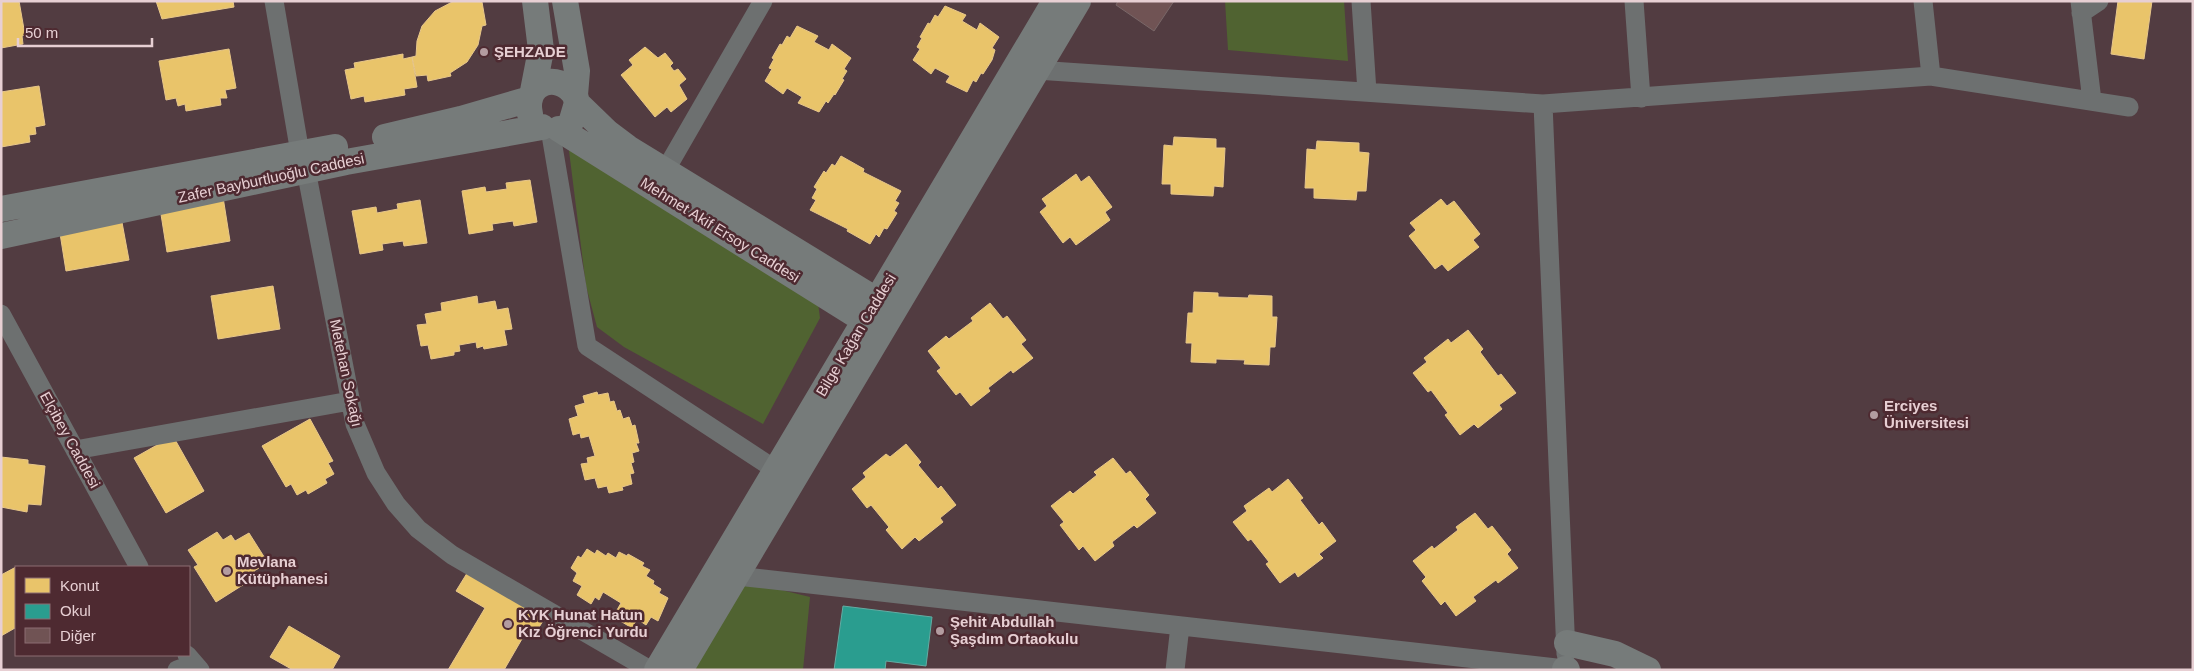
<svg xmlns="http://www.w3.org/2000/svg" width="2194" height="671" font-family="Helvetica,sans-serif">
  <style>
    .green { fill: #506331 }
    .homes { fill: #e9c46a; stroke: #e8c78a }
    .schools { fill: #2a9d8f; stroke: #63aca3 }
    .building { fill: #705354; stroke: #796768 }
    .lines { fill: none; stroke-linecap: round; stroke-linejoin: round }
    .street { stroke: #6d7070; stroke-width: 19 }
    .secondary { stroke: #767b7a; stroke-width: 26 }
    .poi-dot { fill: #b39ca0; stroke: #4e2a31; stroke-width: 2 }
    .labels { text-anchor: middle; stroke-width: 5; stroke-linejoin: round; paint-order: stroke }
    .poi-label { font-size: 15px; font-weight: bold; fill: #e7cfd3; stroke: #4e2a31; text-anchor: start }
    .street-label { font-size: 15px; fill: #e7cfd3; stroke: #4e2a31 }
  </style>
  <rect width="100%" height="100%" fill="#523c41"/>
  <path class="green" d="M1225,1h119l4,60 -120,-11z
    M568,143l249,152 3,23 -57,106 -139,-77 -27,-20 -11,-41z
    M741,580l69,17 -7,73h-116z"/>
  <path class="homes" d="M1,1h18l6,34 -3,1 1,8 -22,4z
    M156,1h77l1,6 -72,12z
    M454,1l28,1 4,23 -4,1 -4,19 -11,17 -17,11 1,3 -23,5 -1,-6 -11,1 -4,-19 4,-1 1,-15 5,-15 13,-15z
    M2118,1h34l-8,58 -33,-5z
    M945,6l21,9 -4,6 15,9 3,-7 19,14 -7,11 3,2 -3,10 -9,14 -2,-1 -5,9 -3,-2 -6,12 -21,-10 4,-6 -15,-8 -4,6 -18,-14 7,-11 -3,-2 5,-9 -2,-1 8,-14 2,1 5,-9 3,2z
    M797,26l21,10 -4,6 15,8 3,-6 19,14 -7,11 3,2 -5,8 2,1 -9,15 -1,-1 -6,9 -2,-2 -7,11 -21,-9 4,-6 -15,-9 -4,6 -18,-13 7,-12 -3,-1 5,-9 -2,-1 8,-14 2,1 5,-9 3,2z
    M645,47l13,11 7,-5 8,10 -3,3 4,5 4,-2 8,10 -7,6 8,14 -16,13 -4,-5 -12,10 -34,-42 12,-10 -4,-5z
    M229,49l7,39 -11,2 2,8h-7l1,7 -35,6 -1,-7 -7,2 -2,-8 -10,2 -7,-39z
    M403,54v5l9,-2 5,30 -13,2 1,6 -40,7 -1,-6 -13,3 -6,-29 10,-2 -1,-5z
    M39,86l6,39 -10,2 1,7 -7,1 1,7 -29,5v-55z
    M1174,137l42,2v9h9l-2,39 -9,-1 -1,10 -42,-2v-10h-9l2,-39 9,1z
    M1317,141l42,2v9l10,1 -3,38h-9l-1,9 -42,-2v-10h-9l2,-39 9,1z
    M841,156l23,13 -1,3 38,19 -6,10 4,2 -5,8 3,2 -10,16 -3,-1 -5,9 -3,-3 -6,10 -23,-13 1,-2 -38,-19 6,-10 -4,-2 5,-9 -3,-2 10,-16 2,2 6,-9 3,2z
    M1076,174l5,8 8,-6 23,31 -7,5 5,8 -34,25 -6,-8 -7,6 -23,-31 7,-6 -5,-7z
    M530,180l7,42 -23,4 -1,-5 -21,3 1,6 -24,4 -7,-43 23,-4 1,5 21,-3 -1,-6z
    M223,197l7,44 -63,11 -7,-44z
    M1441,199l6,7 7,-5 26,33 -7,6 6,7 -31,24 -6,-7 -7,5 -26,-33 7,-6 -6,-7z
    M420,200l7,43 -23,3 -1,-5 -21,3 1,6 -23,4 -8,-43 24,-4 1,6 21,-4 -1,-5z
    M121,217l8,43 -63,11 -7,-44z
    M273,286l7,43 -62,10 -7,-43z
    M1194,292l24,1v4l30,1 1,-3 23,1v21h5l-2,30h-5l-1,18 -25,-1 1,-4 -29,-1v4l-25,-1 1,-19h-6l2,-30h5z
    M477,296l1,8 17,-3 2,9 11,-2 4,21 -8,1 3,15 -23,4 -1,-3 -6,2 -1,-6 -17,3 1,6 -6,1v3l-23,4 -3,-14 -7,1 -4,-21 10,-1 -2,-10 17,-3 -1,-8z
    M990,303l13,16 4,-3 19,24 -5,4 12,14 -20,15 -2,-3 -23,18 2,3 -19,15 -11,-14 -4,3 -19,-24 4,-3 -13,-17 18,-15 3,3 24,-18 -2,-3z
    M1468,330l15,19 -3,3 18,24 3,-2 15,19 -17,12 3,4 -24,19 -4,-4 -14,11 -15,-20 3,-2 -17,-23 -3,2 -15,-19 14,-11 -3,-4 24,-19 3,4z
    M597,392l1,3 10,-2 2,9 4,-1 3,10 3,-1 3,9 6,-2 3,9 3,-1 4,18h-3l3,8 -7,2 2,9 -3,1 3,10 -4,1 2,10 -10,3 1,3 -14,3 -2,-7 -9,2 -3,-10 -10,2 -4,-16 7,-1 -1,-5 8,-2 -6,-20 -8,2 -1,-5 -7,2 -4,-16 9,-3 -3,-10 10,-3 -2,-7z
    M310,419l23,42 -5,2 6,11 -9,5 2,4 -19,11 -2,-4 -9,5 -6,-11 -5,3 -24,-41z
    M173,436l31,55 -38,22 -32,-55z
    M906,444l15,18 -3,3 20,24 3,-3 15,19 -16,13 3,4 -24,19 -4,-4 -13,12 -16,-19 3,-3 -18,-22 -4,3 -15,-19 14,-12 -3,-4 23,-19 4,3z
    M1,457l27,3v4l17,2 -4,39 -13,-1 -1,8 -26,-5z
    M1113,458l13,16 4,-3 19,24 -4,4 11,14 -19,15 -3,-3 -22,17 2,4 -19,15 -12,-15 -4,4 -19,-25 4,-3 -13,-16 19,-15 3,3 24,-19 -3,-3z
    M1288,479l15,19 -3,2 19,25 3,-3 14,19 -17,13 4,4 -25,19 -3,-5 -15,11 -14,-19 3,-2 -18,-23 -3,2 -15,-19 14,-11 -3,-5 25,-18 3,4z
    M1475,513l13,16 4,-3 19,24 -4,4 11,14 -20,15 -2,-3 -23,17 3,4 -20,15 -11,-15 -4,4 -19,-24 4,-4 -13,-16 19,-15 2,3 24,-19 -2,-3z
    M217,532l6,8 8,-5 4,6 14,-8 19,30 -14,8 3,5 -41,26 -22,-35 4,-2 -10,-15z
    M587,549l8,5 2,-4 9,6 2,-3 8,5 3,-6 8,4 1,-2 16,9 -2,3 8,4 -4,6 8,5 -1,3 8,5 -2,4 9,5 -10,23 -7,-4 -5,8 -9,-6 -5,9 -15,-9 4,-6 -4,-3 4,-7 -18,-11 -4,8 -4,-3 -4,7 -14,-9 5,-9 -9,-5 4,-8 -6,-5 7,-12 3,2z
    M16,567v64l-1,-3 -14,8v-61z
    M469,570l77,46 -13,21 -7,-5 -22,38h-56l37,-62 -29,-17z
    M289,626l51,30 -8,14h-39l-23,-13z"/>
  <path class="schools" d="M843,606l89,11 -6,49 -40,-5 -1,9h-51z"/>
  <path class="building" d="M1118,1h56l-20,30 -38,-26z"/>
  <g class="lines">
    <path class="street" d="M274,1l26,152
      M1361,1l6,91
      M1634,1l7,97
      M1923,1l8,75
      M2080,1l12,100
      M2081,13l18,-12
      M1036,70l507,34 23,550
      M1543,104l388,-28 198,31
      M550,129l37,217 189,124
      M306,170l49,254 21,49 20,31 22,25 34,26 198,115
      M665,171l98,-170
      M1,314l138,253
      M75,450l275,-49
      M737,576l828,93
      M187,655l13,15
      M177,670l17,-6
      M1175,670l5,-44"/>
    <path class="secondary" d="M565,1l12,70 -2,24 2,8 -5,17
      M533,91l8,-41 -6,-49
      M577,103l31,30 20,15 263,161
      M530,114c-7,-31 27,-44 45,-19
      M559,129l321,201
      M385,137l76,-18 69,-20
      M1,209l334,-62
      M1,236l345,-74 196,-35
      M1567,643l48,11 33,16
      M1565,669l2,1
      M657,670l398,-669
      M680,670l398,-669"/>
  </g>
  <g class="poi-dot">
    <circle cx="484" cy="52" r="5"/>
    <circle cx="1874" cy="415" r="5"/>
    <circle cx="227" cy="571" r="5"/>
    <circle cx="508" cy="624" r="5"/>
    <circle cx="940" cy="631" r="5"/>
  </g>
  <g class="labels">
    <g class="poi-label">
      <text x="494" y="57">ŞEHZADE</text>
      <text x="1884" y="411">Erciyes<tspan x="1884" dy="17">Üniversitesi</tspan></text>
      <text x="237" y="567">Mevlana<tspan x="237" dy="17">Kütüphanesi</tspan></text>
      <text x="518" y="620">KYK Hunat Hatun<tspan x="518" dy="17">Kız Öğrenci Yurdu</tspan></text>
      <text x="950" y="627">Şehit Abdullah<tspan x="950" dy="17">Şaşdım Ortaokulu</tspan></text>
    </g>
    <g class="street-label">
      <text transform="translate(271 178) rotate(-12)" y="5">Zafer Bayburtluoğlu Caddesi</text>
      <text transform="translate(720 230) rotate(32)" y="5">Mehmet Akif Ersoy Caddesi</text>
      <text transform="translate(856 335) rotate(-59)" y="5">Bilge Kağan Caddesi</text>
      <text transform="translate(346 373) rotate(78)" y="5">Metehan Sokağı</text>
      <text transform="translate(70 440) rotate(61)" y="5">Elçibey Caddesi</text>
    </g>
  </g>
  <rect width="2194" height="671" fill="none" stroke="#e7cfd3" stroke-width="5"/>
  <rect x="15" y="566" width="175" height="90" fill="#4e2a31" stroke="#8b6c72"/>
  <rect x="25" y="578" width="25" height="15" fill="#e9c46a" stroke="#8b6c72"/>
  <text x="60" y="591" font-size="15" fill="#e7cfd3">Konut</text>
  <rect x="25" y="604" width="25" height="15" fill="#2a9d8f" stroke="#8b6c72"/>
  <text x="60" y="616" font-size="15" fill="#e7cfd3">Okul</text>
  <rect x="25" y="628" width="25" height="15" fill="#705354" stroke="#8b6c72"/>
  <text x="60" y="641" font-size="15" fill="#e7cfd3">Diğer</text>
  <path d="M18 38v8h134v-8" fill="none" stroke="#e7cfd3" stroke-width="2.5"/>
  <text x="25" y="38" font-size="15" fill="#e7cfd3" stroke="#4e2a31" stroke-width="4" paint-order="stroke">50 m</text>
</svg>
